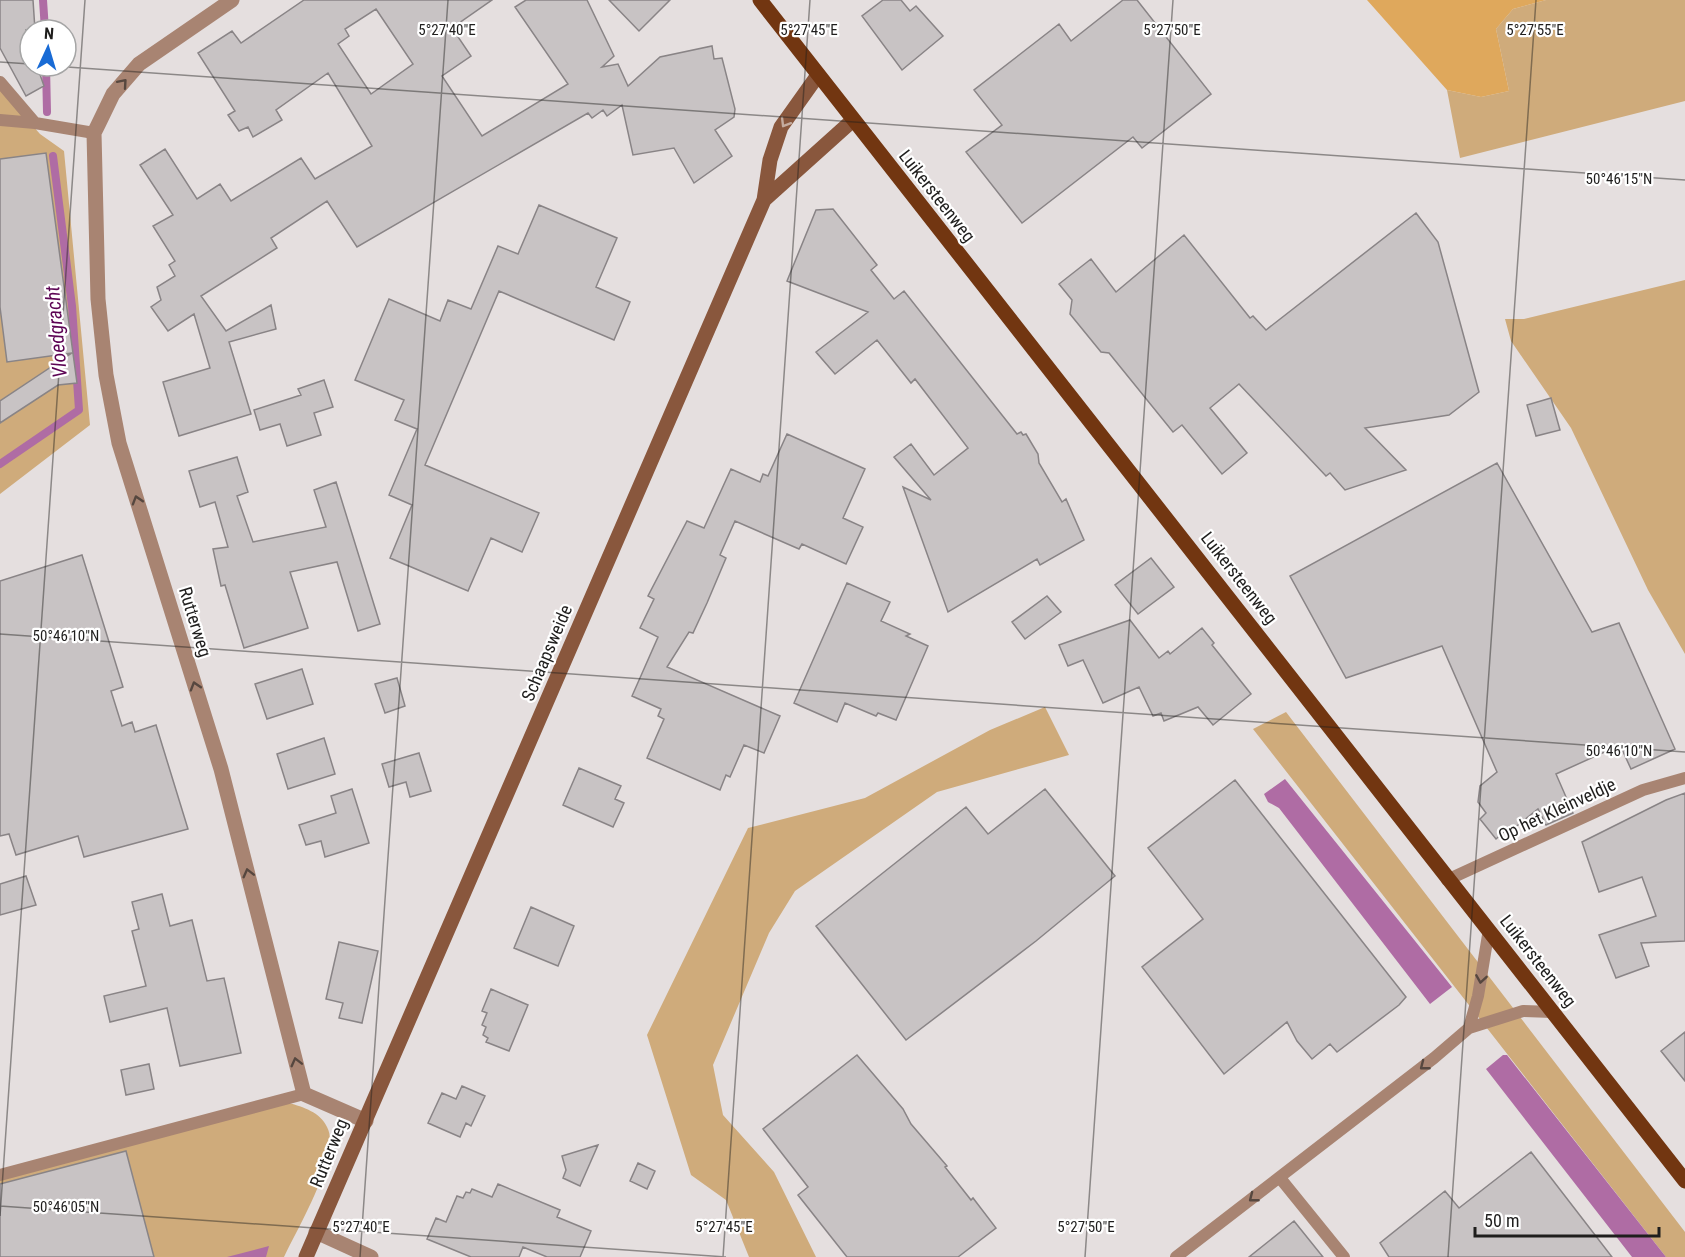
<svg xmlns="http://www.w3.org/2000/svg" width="1685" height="1257" font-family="'Roboto Condensed',sans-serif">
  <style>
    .green { fill: #cfab7b }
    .forest { fill: #dfa85c }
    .water { fill: #af6ca4 }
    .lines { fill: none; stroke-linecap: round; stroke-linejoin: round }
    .stream { stroke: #af6ca4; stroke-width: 8 }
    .building { fill: #c8c3c4; stroke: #898486; stroke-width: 1.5; fill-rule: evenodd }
    .lane { stroke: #a88472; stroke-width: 12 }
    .street { stroke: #a88472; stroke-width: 15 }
    .secondary { stroke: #89573d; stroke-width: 15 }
    .primary { stroke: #723611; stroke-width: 15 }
    .oneway { stroke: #56473f }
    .oneway2 { stroke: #c4ab9e }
    .ticks { fill: none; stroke: #1f1e1d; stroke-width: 1.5; stroke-opacity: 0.45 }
    .labels { text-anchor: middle; stroke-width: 4.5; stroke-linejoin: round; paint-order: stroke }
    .street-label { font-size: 18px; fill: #1f1e1d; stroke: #fff }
    .water-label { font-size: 20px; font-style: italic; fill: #5c0454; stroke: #fff }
    .ticks-label { font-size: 15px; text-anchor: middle; fill: #1f1e1d; stroke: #fff; stroke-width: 4.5; stroke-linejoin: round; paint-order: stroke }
  </style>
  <rect width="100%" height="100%" fill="#e5dfdf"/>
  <path class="green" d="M1546,0h139v101l-225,57 -13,-68 34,7 28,-6 -13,-62 17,-20z
    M0,89l40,45 24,17 26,274 -90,69z
    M1685,280v374l-37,-64 -77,-162 -60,-87 -6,-22h19z
    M1045,707l24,48 -132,37 -142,99 -26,42 -56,132 10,50 51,57 42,85h-67l-23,-57 -35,-25 -44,-140 101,-207 117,-30 125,-68z
    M1286,712l399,520v25h-19l-413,-528z
    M289,1103c14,4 31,9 38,24 15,27 -30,102 -43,130h-284v-77z"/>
  <path class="forest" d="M1367,0h179l-33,9 -17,20 13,62 -28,6 -34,-7z"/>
  <path class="water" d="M1285,779l167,208 -22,17 -151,-196 -11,-6 -4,-8z
    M1503,1055h4l159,202h-34l-146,-188z
    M269,1246l-3,11h-39z"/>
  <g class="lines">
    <path class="stream" d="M43,0l2,30
      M46,66l1,46
      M0,464l79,-54 -7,-104 -19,-150"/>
  </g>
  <path class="building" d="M0,0h33l2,30h-9l4,12v24h7l7,20 -18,10 -26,-48z
    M304,0h188l-40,28 19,28 -29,20 40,60 86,-52 -53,-77 11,-7h61l27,56 -12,11 16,-3 10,22 32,-29 52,-11 2,13 8,-1 13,51 -1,8 -19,13 17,26 -38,27 -20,-35 -41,7 -11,-50 -15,11 -4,-6 -11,8 -4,-5 -231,134 -30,-46 -56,37 6,10 -76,48 25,35 45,-26 5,24 -47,13 22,72 -72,22 -16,-54 47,-14 -16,-54 -26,17 -17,-24 10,-7 -4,-13 18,-11 -6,-11 6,-4 -22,-35 20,-11 -33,-50 25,-16 32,50 23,-15 11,17 70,-43 14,21 57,-33 -44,-73 -52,37 6,10 -29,17 -5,-10 -9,4 -11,-16 7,-4 -37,-58 34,-22 9,12zM376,9l37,55 -42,30 -33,-50 11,-8 -4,-7z
    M609,0h61l-31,31z
    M883,0h18l9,11 6,-5 27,30 -41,34 -40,-54z
    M1123,0h14l74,94 -69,54 -9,-11 -111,86 -56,-71 36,-27 -28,-35 85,-66 12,17z
    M46,153l31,230 -19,2 -58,38v-22l72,-48 -65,9 -7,-55v-148z
    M539,205l78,33 -21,49 34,15 -16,38 -115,-49 -74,174 114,48 -17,39 -31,-14 -23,53 -78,-33 22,-53 -23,-10 28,-66 -22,-9 9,-20 -49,-20 34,-81 51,22 8,-21 23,9 27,-63 20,8z
    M833,209l44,56 -6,5 23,29 10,-8 113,143 4,-2 2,3 3,-1 12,20 1,9 23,39 4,-3 18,41 -44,25 -3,-6 -89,53 -45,-125 28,13 -37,-43 17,-13 23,31 34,-27 -53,-69 -4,4 -34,-43 -42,34 -19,-22 52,-40 -81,-31 29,-71z
    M1416,213l22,29 41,150 -30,23 -84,13 41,42 -61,20 -15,-17 -4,3 -87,-92 -29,24 37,45 -25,21 -40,-49 -9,7 -64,-79 -8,-1 -31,-38 2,-14 -13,-16 32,-25 25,33 68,-57 66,83 3,-2 13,14z
    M324,380l9,27 -19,6 7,22 -34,11 -7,-22 -20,6 -6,-20 47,-15 -3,-6z
    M1551,398l9,32 -24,6 -9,-31z
    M787,434l78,35 -22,49 20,9 -17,37 -44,-20 -3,5 -64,-28 -15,34 6,3 -19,45 -14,30 -4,-1 -22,35 113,49 -16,37 -20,-8 -14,32 -4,-2 -6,15 -73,-32 17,-39 -6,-3 3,-7 -29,-13 26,-59 -18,-9 14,-29 -6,-3 39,-75 17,7 27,-59 29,13 3,-8 5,2z
    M237,457l11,35 -11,4 16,46 73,-15 -12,-37 22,-8 44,142 -22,7 -21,-69 -47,10 18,56 -64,20 -19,-63 -4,1 -8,-37 15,-2 -13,-45 -15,5 -11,-36z
    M1497,463l95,169 27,-9 56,126 -44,20 -11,-24 -64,29 17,39 -27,12 -8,-16 -25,20 -2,-3 -15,13 -16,-20 6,-6 -8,-11 2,-16 17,-14 -55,-126 -96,32 -56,-102z
    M82,555l41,132 -12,4 11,35 10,-4 3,10 21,-7 32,104 -104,28 -6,-21 -62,19 -7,-21 -9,2v-255z
    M1151,558l23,29 -36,27 -23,-29z
    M847,583l43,19 -9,19 29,13 -4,2 22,10 -32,74 -18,-7 -2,3 -31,-13 -8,19 -43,-19z
    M1047,596l14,16 -36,27 -13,-17z
    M1130,620l29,38 9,-7 2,3 32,-26 12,15 -2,2 39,49 -38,31 -15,-18 -34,14 -3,-8 -8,3 -14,-29 -36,16 -20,-43 -15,6 -9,-21z
    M302,669l11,35 -46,15 -12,-35z
    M397,678l8,28 -20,7 -10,-29z
    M324,738l11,36 -47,15 -11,-35z
    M419,753l12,38 -21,6 -4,-15 -17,5 -7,-23z
    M579,768l42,18 -6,13 9,4 -11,24 -50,-22z
    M1235,780l171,217 -7,8 -62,47 -7,-8 -18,15 -15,-18 -10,-19 -63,52 -82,-107 61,-48 -55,-71z
    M352,789l17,54 -44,14 -4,-16 -15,4 -7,-20 37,-12 -5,-17z
    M1045,789l70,87 -79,65 -130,99 -90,-114 150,-119 22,27z
    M1685,793v148l-44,2 8,23 -33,12 -17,-43 57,-19 -14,-39 -43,15 -17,-50 84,-42z
    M26,876l10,29 -36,10v-31z
    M162,894l8,32 22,-6 15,61 17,-3 17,75 -61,13 -13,-58 -57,14 -6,-26 42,-10 -14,-55 7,-2 -7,-27z
    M531,907l43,19 -16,40 -44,-18z
    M339,942l39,9 -16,72 -23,-5 4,-15 -17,-4z
    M491,989l37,16 -19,46 -23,-9 2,-4 -5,-3 3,-8 -4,-2 5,-12 -5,-2z
    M1685,1032v49l-24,-30z
    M857,1055l46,54 8,15 36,42 -2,1 26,33 2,-2 23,30 -38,29h-111l-49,-62 10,-8 -45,-58z
    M149,1064l5,25 -28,6 -5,-25z
    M462,1086l23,10 -14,30 -5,-3 -6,14 -32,-14 14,-30 14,6z
    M598,1145l-18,41 -17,-8 3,-8 -4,-14z
    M126,1151l28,106h-154v-73z
    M1531,1152l81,105h-223l-9,-14 65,-52 14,17z
    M638,1163l17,8 -8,18 -17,-8z
    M498,1184l62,26 -3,7 34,14 -11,26h-33l-24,-10 -4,10h-48l-44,-18 9,-21 10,4 11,-26 6,2 3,-6 4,1 2,-4 20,8z
    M1294,1221l29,36h-74z"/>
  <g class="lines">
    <path class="lane" d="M0,82l35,41
      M0,120l35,3 59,10
      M1447,880l196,-90 42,-12
      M1469,1028l9,-32 11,-67
      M0,1175l304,-81
      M1280,1178l64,79
      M1176,1257l258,-199 35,-30 54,-17 29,1"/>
    <path class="street" d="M232,0l-93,64 -26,30 -15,31 -4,8 4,166 8,76 13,68 102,326 83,325 62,27
      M316,1232l55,25"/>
    <path class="secondary" d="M764,200l89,-80
      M306,1257l458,-1057 6,-40 11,-33 37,-52"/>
    <path class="primary" d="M760,0l925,1181"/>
  </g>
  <defs><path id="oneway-chevron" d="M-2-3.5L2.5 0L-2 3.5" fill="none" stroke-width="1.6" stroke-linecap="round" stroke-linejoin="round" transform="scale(1.5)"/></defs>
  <g class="oneway">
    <use href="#oneway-chevron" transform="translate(123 83) rotate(-49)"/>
    <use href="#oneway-chevron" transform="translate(137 500) rotate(-107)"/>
    <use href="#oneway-chevron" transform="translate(195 686) rotate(-107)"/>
    <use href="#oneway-chevron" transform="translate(248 873) rotate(-104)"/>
    <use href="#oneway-chevron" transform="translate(1481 979) rotate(99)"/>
    <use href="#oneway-chevron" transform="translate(296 1062) rotate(-104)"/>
    <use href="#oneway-chevron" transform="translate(1424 1066) rotate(142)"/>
    <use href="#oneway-chevron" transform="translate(1253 1198) rotate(142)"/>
  </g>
  <use class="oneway2" href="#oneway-chevron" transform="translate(785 123) rotate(121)"/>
  <path class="ticks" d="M0,62l30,2M53,66l1632,114M0,634l1685,118M0,1206l726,51M0,1216l85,-1216M360,1257l88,-1257M723,1257l87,-1257M1085,1257l88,-1257M1448,1257l88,-1257"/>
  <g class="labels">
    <g class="street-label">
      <text transform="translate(937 196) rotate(52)" y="6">Luikersteenweg</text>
      <text transform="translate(1239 578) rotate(52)" y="6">Luikersteenweg</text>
      <text transform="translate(195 622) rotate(73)" y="6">Rutterweg</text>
      <text transform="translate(547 653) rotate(-67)" y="6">Schaapsweide</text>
      <text transform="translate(1557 810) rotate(-25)" y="6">Op het Kleinveldje</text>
      <text transform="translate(1538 961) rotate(52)" y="6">Luikersteenweg</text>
      <text transform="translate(329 1153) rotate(-68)" y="6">Rutterweg</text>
    </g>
    <g class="water-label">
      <text transform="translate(56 332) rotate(-95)" y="7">Vloedgracht</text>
    </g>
  </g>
  <g class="ticks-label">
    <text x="447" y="35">5°27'40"E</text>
    <text x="809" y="35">5°27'45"E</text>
    <text x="1172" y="35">5°27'50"E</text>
    <text x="1535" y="35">5°27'55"E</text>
    <text x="1619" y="184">50°46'15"N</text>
    <text x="66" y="641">50°46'10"N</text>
    <text x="1619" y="756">50°46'10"N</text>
    <text x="66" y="1212">50°46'05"N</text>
    <text x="361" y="1232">5°27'40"E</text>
    <text x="724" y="1232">5°27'45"E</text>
    <text x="1086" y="1232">5°27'50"E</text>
  </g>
  <g transform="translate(48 48) rotate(4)"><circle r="28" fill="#ffffff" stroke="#a5a5a5" stroke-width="1.5"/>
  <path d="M0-4.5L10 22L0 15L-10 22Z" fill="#196bd5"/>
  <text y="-9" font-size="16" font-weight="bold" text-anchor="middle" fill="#1f1e1d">N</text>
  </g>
  <path d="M1475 1227v9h184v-9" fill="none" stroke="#1f1e1d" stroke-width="3"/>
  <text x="1484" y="1227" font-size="18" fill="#1f1e1d" stroke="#ffffff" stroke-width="4.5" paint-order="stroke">50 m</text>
</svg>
